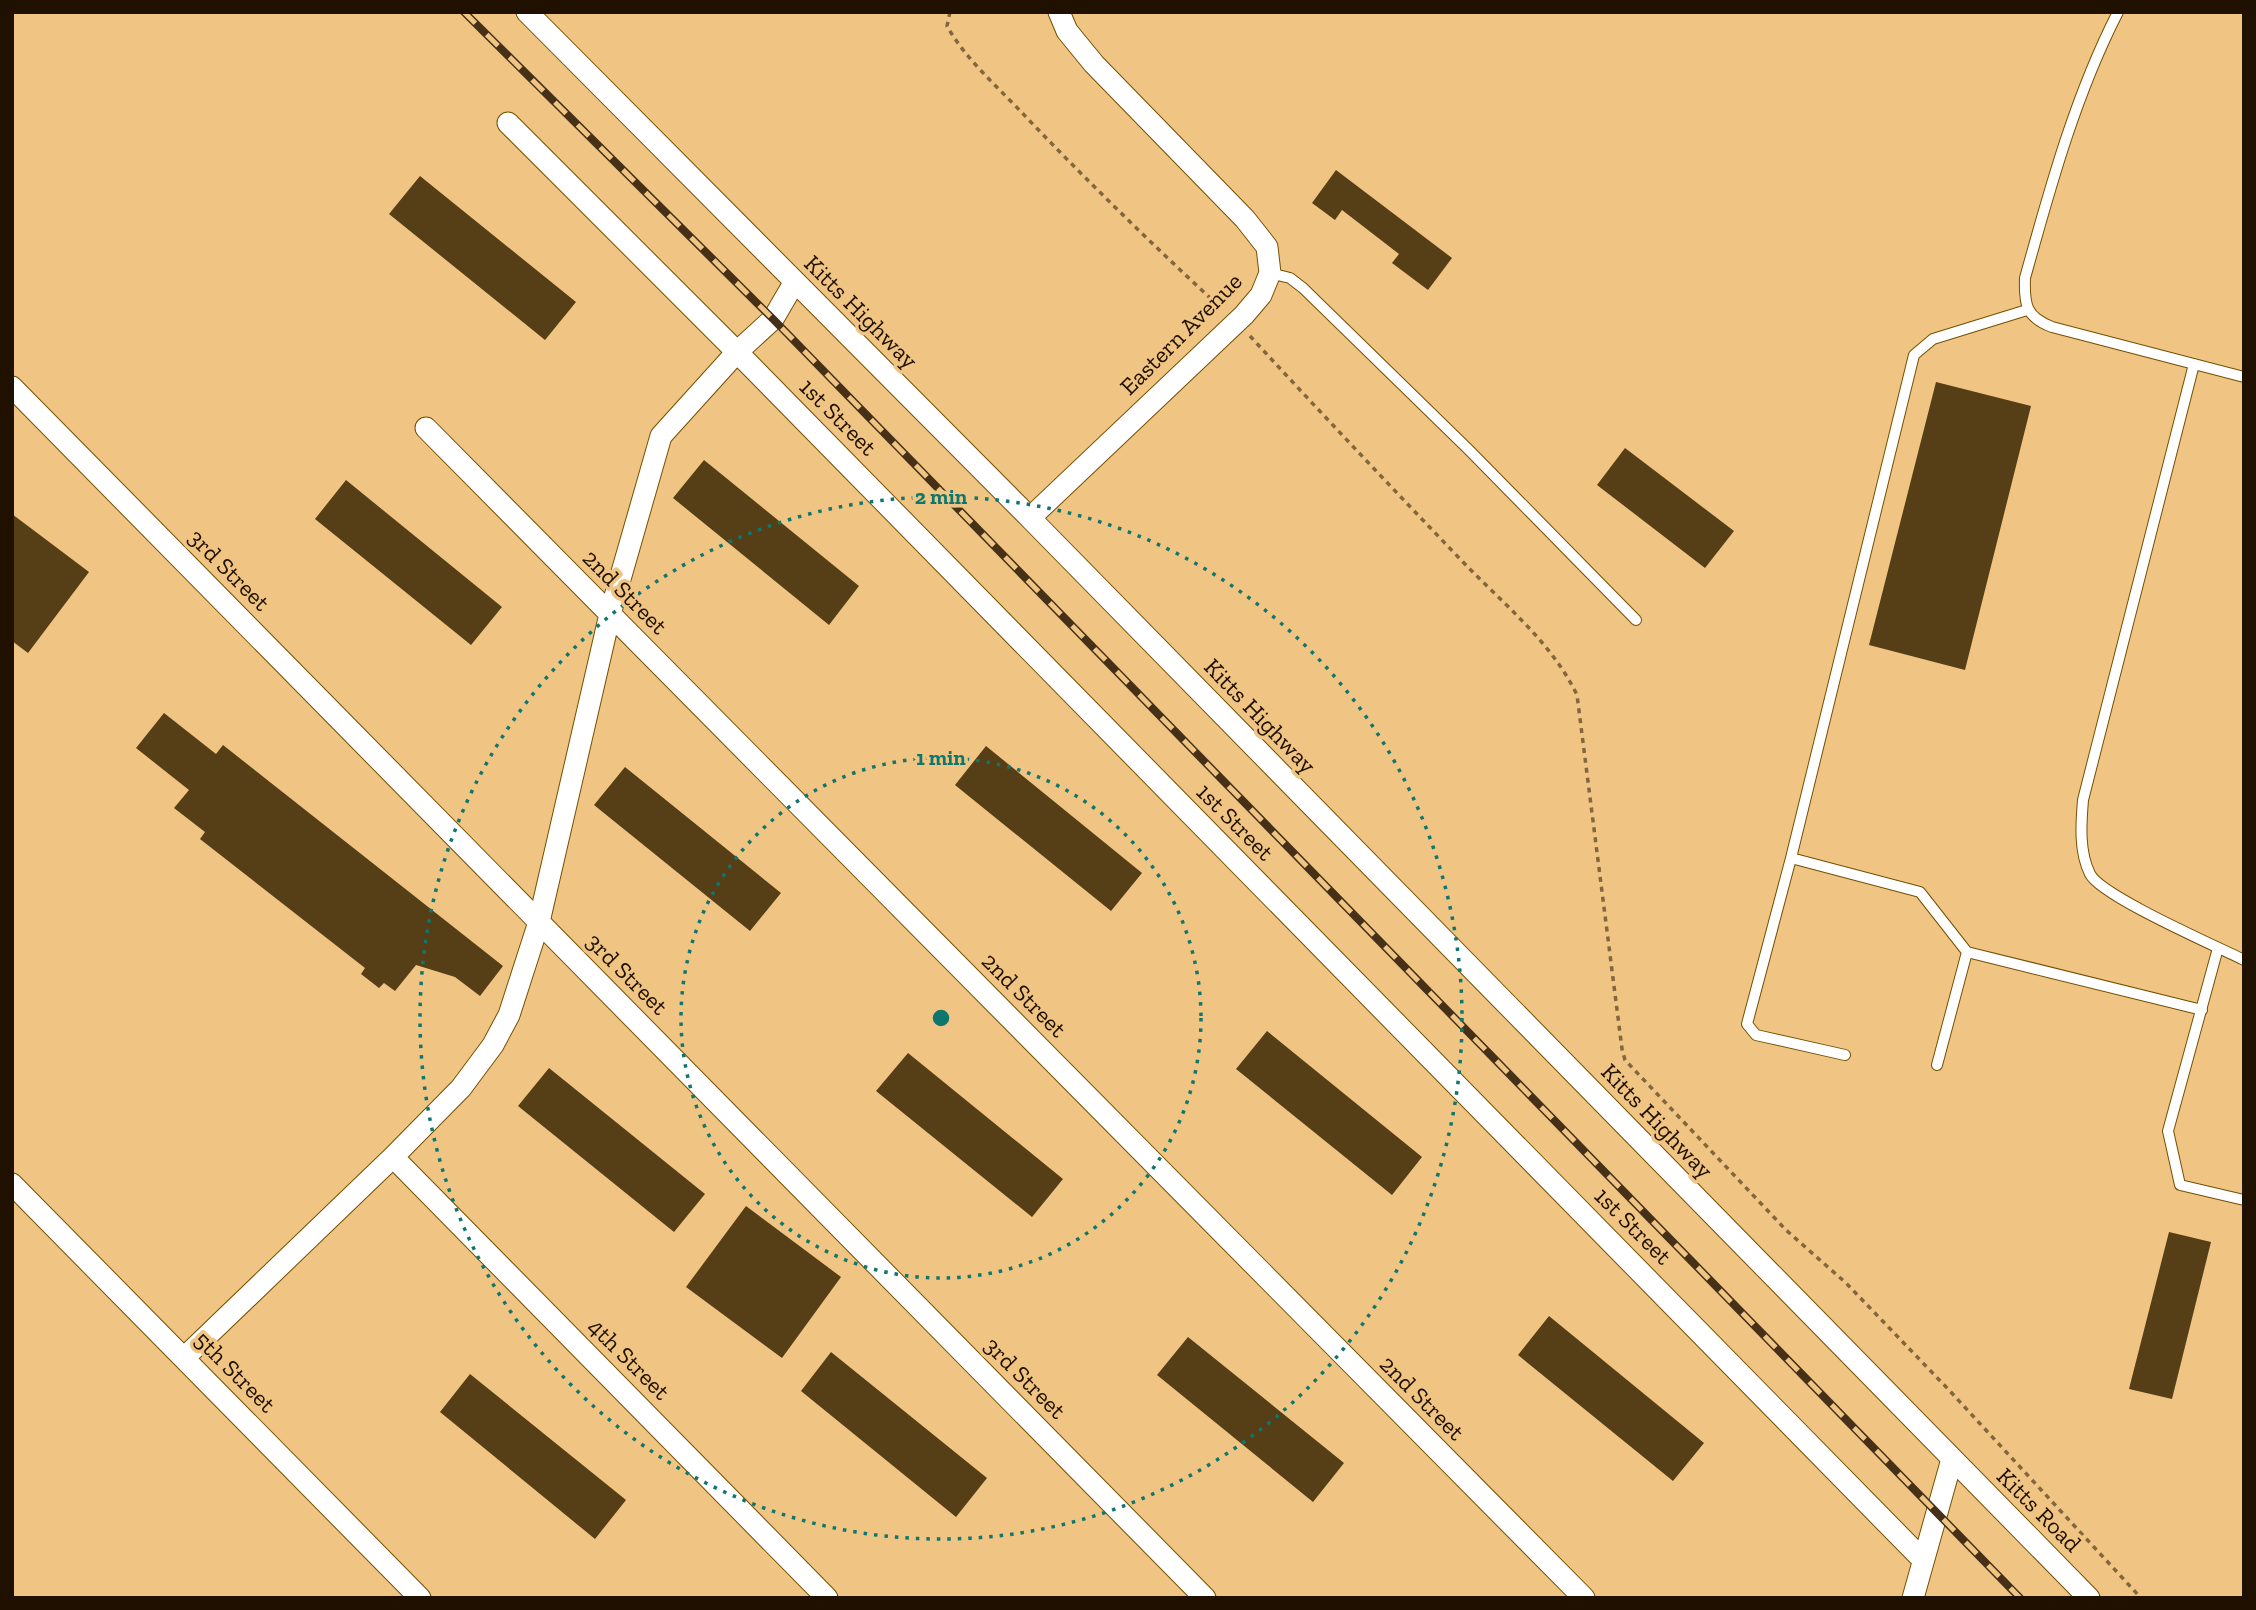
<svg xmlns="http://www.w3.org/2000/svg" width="2256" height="1610" font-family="'Zilla Slab',serif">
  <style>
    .building { fill: #563e17 }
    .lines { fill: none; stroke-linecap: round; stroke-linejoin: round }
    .service-casing { stroke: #754f00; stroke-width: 12 }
    .minor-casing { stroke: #754f00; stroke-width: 23 }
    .path { stroke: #83663e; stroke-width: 3.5; stroke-dasharray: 5 5; stroke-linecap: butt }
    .service { stroke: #fff; stroke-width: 10 }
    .minor { stroke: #fff; stroke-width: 21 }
    .rail-casing { stroke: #463118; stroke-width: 8 }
    .rail { stroke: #f0c583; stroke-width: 5; stroke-dasharray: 16; stroke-linecap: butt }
    .ring { fill: none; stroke: #0f766e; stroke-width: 3.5; stroke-dasharray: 3.5 7 }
    .labels { text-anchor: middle; stroke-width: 7; stroke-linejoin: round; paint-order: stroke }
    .street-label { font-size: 24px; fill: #201000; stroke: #f0c583 }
    .centre { fill: #0f766e; stroke: #f0c583; stroke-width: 3.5 }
    .ring-label { font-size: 21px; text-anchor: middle; font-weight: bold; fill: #0f766e; stroke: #f0c583; stroke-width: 7; stroke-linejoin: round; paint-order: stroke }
  </style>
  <rect width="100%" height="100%" fill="#f0c583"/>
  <path class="building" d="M1336,170l116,88 -24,32 -36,-27 7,-9 -57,-44 -7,10 -23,-17z
    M420,176l156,126 -31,38 -156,-126z
    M1936,382l95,24 -66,264 -96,-25z
    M1625,448l109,83 -29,37 -108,-83z
    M704,460l155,126 -30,39 -156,-127z
    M346,480l156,127 -31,38 -156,-126z
    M12,514l77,58 -61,81 -16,-12z
    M164,713l52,41 7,-9 280,221 -23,30 -25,-19 -39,-12 -21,26 -11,-8 -5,5 -18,-14 4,-6 -165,-129 5,-7 -31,-24 15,-18 -53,-42z
    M986,746l156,127 -31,38 -156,-126z
    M625,767l156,126 -31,38 -156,-126z
    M1267,1031l155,126 -30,38 -156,-126z
    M908,1053l155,126 -31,38 -156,-126z
    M549,1068l156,126 -31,38 -156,-126z
    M746,1206l95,71 -59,81 -96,-71z
    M2169,1232l42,10 -39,157 -43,-10z
    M1549,1316l155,127 -31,38 -155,-126z
    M1188,1337l156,126 -31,39 -156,-127z
    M831,1352l156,126 -31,39 -155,-126z
    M470,1374l156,126 -31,39 -155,-127z"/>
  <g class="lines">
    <defs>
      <path id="service" d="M2118,12c-43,84 -68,176 -93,266 -1,27 1,39 27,49l142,37 -111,436c-2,24 -4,52 7,74 11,22 126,72 154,86
        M1270,273l20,5 13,10 167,163 166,169
        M2194,364l50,13
        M1791,858l129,34 47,60 -30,113
        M2218,948l-50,183 12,54 64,15
        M1967,952l235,58
        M1845,1055l-89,-20 -9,-11 44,-166 123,-503 19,-16 94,-29"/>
      <path id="minor" d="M527,12l503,506 1059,1080
        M508,123l229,229 1186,1208
        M12,387l1193,1211
        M426,428l1158,1170
        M1030,518l214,-203 17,-20 9,-22 -3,-26 -22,-28 -151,-155 -27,-33 -8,-19
        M393,1157l434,441
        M12,1184l408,414
        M184,1358l209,-201 68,-69 32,-43 16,-30 30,-93 71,-308 51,-178 76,-84 36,-33 21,-36
        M1913,1598l39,-139"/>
    </defs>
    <use href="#service" class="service-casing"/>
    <use href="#minor" class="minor-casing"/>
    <path class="path" d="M950,12l-3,14c19,34 53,63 80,92 63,66 128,129 195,191
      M1250,336c70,76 141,151 213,226 40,42 88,79 114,133l45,354 3,11 161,170 60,53 102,106 193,209"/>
    <use href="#service" class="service"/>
    <use href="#minor" class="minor"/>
    <defs>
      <path id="rail" d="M464,12l309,307 1247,1279"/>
    </defs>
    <use href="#rail" class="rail-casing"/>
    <use href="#rail" class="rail"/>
  </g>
  <g class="ring">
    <circle cx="941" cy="1018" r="260"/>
    <circle cx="941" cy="1018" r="521"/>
  </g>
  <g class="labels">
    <g class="street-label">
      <text transform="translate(861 312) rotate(45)" y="8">Kitts Highway</text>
      <text transform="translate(1181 334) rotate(-45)" y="8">Eastern Avenue</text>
      <text transform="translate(838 417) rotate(45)" y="8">1st Street</text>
      <text transform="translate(229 570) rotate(45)" y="8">3rd Street</text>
      <text transform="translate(625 592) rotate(45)" y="8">2nd Street</text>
      <text transform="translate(1260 716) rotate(46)" y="8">Kitts Highway</text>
      <text transform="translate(1235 822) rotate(45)" y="8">1st Street</text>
      <text transform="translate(627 974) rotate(45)" y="8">3rd Street</text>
      <text transform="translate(1024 995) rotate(45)" y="8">2nd Street</text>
      <text transform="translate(1657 1121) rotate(46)" y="8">Kitts Highway</text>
      <text transform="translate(1633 1226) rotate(45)" y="8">1st Street</text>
      <text transform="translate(629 1359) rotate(45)" y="8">4th Street</text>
      <text transform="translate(235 1372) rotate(45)" y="8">5th Street</text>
      <text transform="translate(1025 1378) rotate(45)" y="8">3rd Street</text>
      <text transform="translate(1422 1398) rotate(45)" y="8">2nd Street</text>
      <text transform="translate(2039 1510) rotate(45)" y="8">Kitts Road</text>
    </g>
  </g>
  <circle cx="941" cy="1018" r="10" class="centre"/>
  <g class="ring-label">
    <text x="941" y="504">2 min</text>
    <text x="941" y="765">1 min</text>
  </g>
  <rect width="2256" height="1610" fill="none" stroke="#201000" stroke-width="28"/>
</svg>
